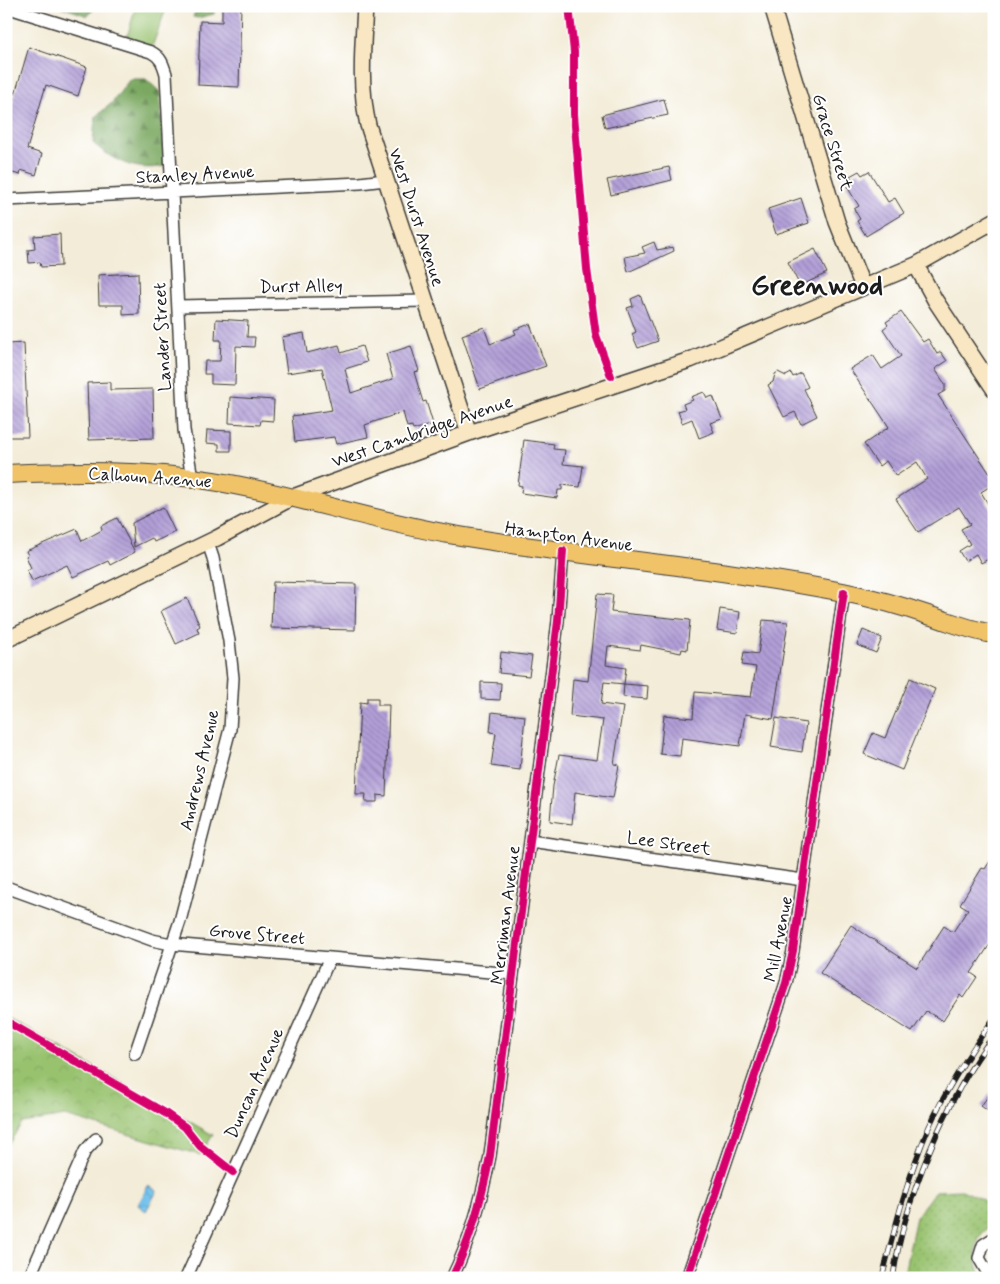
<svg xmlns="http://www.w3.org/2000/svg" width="1000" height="1284" font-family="Mynerve,sans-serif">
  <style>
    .grass { fill: #98c26e; stroke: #5a6f45 }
    .forest { fill: url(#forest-firs); stroke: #4b623e }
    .park { fill: url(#park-crowns); stroke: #5a6f45 }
    .garden { fill: url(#garden-dots); stroke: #5a6f45 }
    .water { fill: url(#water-waves); stroke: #466f84 }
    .building { fill: url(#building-back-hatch) }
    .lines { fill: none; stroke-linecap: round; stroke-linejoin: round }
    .street-casing { stroke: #3c3b38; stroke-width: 14 }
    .secondary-casing { stroke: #3c3b38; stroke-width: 18 }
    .primary-casing { stroke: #3c3b38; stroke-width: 20 }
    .street { stroke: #fff; stroke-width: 11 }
    .secondary { stroke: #f9e7c3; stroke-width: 15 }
    .primary { stroke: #f1c369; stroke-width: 18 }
    .rail-casing { stroke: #1c1c1c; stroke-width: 5.5 }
    .rail { stroke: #fff; stroke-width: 4; stroke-dasharray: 11; stroke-linecap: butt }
    .cycleway-casing { stroke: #fff; stroke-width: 11 }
    .cycleway { stroke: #d6006c; stroke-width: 8 }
    .labels { text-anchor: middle; stroke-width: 4; stroke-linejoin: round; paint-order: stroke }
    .street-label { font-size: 18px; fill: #1c1c1c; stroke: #fff }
    .town-label { font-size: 28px; font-weight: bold; fill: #1c1c1c; stroke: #fff }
  </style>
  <defs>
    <pattern id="forest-firs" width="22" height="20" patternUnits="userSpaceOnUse" patternTransform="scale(1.25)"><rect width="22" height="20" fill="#7aa861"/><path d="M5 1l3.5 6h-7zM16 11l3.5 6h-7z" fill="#63884f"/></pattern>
    <pattern id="park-crowns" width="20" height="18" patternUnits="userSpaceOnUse" patternTransform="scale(1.25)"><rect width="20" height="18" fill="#98c26e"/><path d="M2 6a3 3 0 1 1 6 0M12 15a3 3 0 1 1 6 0" fill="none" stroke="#82a65f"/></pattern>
    <pattern id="garden-dots" width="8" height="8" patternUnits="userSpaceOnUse" patternTransform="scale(1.25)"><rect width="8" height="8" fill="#98c26e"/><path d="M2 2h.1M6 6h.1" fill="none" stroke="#82a65f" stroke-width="1.8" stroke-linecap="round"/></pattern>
    <pattern id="water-waves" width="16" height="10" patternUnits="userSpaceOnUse" patternTransform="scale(1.25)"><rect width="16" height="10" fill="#71c2ed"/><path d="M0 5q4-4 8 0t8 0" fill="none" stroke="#61a6cb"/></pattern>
    <pattern id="building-back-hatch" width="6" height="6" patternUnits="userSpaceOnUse" patternTransform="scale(1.25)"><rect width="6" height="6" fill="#b29fd8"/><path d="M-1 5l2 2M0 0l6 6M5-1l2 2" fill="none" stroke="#9081ae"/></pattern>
  </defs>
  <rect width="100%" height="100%" fill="#fff"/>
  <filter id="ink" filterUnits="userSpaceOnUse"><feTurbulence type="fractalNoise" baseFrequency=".02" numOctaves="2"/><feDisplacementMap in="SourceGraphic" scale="10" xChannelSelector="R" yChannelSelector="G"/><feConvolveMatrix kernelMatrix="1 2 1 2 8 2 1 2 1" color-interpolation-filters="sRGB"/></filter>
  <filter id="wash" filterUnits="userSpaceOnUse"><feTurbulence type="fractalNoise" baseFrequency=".0096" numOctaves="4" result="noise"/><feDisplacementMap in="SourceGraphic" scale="20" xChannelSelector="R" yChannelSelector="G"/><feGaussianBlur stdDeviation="1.12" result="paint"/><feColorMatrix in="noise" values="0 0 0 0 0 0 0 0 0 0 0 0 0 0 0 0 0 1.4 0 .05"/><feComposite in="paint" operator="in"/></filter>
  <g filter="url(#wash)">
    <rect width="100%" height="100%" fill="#f3ecd8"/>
    <path class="grass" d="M136,6h31l-15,41 -23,-7 -2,-3z"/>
    <path class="forest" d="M59,6h37l-8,10z
      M197,6h17v8l-16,4 -5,-1z
      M130,79h16l14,13 5,74c-29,6 -50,-4 -72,-23l2,-26 17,-14z"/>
    <path class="park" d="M6,1017l207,118 -13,20 -135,-39 -43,7 -16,25z"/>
    <path class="garden" d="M962,1190l20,9 12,10v17c-21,6 -20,30 -14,47l-4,5 -19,-2 -2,2h-52l13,-61 19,-26z"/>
    <path class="water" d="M148,1186l9,5 -11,20 -8,-6z"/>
    <g id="blocks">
      <path class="building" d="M222,6h19l-2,81 -41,-2 2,-64 22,1z
        M29,47l58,20 -9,29 -32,-11 -19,64 15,5 -6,21 -15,-5 -1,5 -14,-4v-47z
        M664,99l4,16 -63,13 -3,-13z
        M669,167l3,13 -61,15 -4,-15z
        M859,171l3,4 7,-4 19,31 7,-4 9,15 -38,23 -9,-15 3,-2 -6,-10 5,-3 -13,-21 7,-4 -3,-5z
        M801,198l8,25 -33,11 -8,-25z
        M60,234l1,32 -20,1 -1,-5 -11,1 -1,-13 7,-1 -1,-13z
        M654,242l3,8 16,-3 1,4 -46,21 -3,-15 20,-4 -3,-6z
        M815,249l12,24 -27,13 -12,-24z
        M138,273l1,41 -16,1v-10h-24l-1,-30z
        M640,295l18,46 -20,7 -6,-14 4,-2 -9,-24 6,-2 -2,-7z
        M901,312l22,30 5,-3 9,15 4,-2 6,9 -12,8 10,15v7l-7,4 56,85v4l-13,8 13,22v42l-13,7 -5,-9 -11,7 -6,-10 11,-7 -9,-15 9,-5 -11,-17 -41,25 -22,-33 31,-20 -10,-17 -21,14 -10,-15 -7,5 -15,-22 25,-17 -39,-58 23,-14 9,14 19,-13 -18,-27 5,-4 -2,-3z
        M216,319l32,2 -1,16h8l-1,10 -18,-1 -1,39 -24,-1v-10h-7l1,-13h15l1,-21h-6z
        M530,324l16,42 -66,23 -18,-54 22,-8 6,17 26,-10 -2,-4z
        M304,333l3,20 32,-8 2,8 21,-7 5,16 -22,7 6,24 42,-14 -7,-25 25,-8 8,25 -5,1 9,30 3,-1 7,23 -20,6 -1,-4 -5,1 -4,-15 -38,13 3,12 -32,7 -2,-7 -39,5 -3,-26 40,-6 -10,-42 -35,5 -5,-36z
        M24,343l4,94h-22v-93z
        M778,372l8,4 5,-3 2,4 8,-4 7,14 -4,2 13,27 -16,8 -6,-12 -11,5 -16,-32 5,-3 2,-8z
        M110,382v8l43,-1 1,49 -65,2 -2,-57z
        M704,392l3,6 6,-2 9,23 -12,4 4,9 -15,6 -7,-19 -10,4 -4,-12 7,-2 -2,-5 10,-4 -2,-3z
        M230,397l44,3 -1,21 -12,-1 -1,5 -31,-2z
        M207,430l24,1v20h-12v-7l-13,-1z
        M524,440l30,4 -1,5 12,1 -2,14 20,2 -3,21 -18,-2v5h-4l-1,8 -36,-5 1,-7 -4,-1z
        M163,507l12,25 -21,10 -2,-4 -18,9 -2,-24z
        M117,518l18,34 -25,13 -2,-4 -35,16 -6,-12 -35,16 -5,-11 4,-2 -5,-12 2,-1 -2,-4 51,-22 5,12 20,-11 -1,-4z
        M273,582l83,2 -1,46 -84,-2z
        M597,594l16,1 -2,17 79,8 -3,30 -5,-1 -1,4 -40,-8 -1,5 -32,-4 -2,19 20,3 -2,16 -20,-2 -3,22 22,3 -9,57 5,1 -6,33 -38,-6 -3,32 -22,-3 3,-35 6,-31 38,5 6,-40 -33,-4 3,-37 15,2z
        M187,598l13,28 -3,2 2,5 -23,11 -15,-33z
        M720,609l20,3 -3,21 -20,-3z
        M763,620l25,2 -15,97 -28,-5 -5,32 -58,-8 -2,18 -20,-2 4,-39 29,3 2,-26 56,5 5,-30 -14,-2 2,-13 14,2z
        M863,630l19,8 -6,15 -19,-8z
        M501,652l31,4 -3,20 -30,-3z
        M910,678l25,11 -33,81 -38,-16 9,-21 12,5z
        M481,682l20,1 -1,17 -19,-1z
        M624,684l24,2 -1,13 -24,-2z
        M367,698h11v7h11l-3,91 -9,-1v7h-12l1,-8h-10l4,-92 7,1z
        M492,712l33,4 -5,54 -29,-4 5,-33 -6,-1z
        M776,718l30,5 -4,29 -31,-5z
        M994,855v83l-23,35 6,4 -14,21 -3,-3 -17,26 -17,-10 -14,21 -92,-59 31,-48 66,43 27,-42 9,6 15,-23 -8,-5 22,-36 3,1z
        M994,1088v27l-13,-9z"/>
    </g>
  </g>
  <g filter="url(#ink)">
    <use href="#blocks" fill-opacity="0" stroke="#3c3b38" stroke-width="1"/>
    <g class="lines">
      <defs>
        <path id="street" d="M6,7l145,45c10,5 12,12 15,22l18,356 8,48
          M6,200l354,-17 25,-3
          M178,306l247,-5
          M530,841l273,39
          M6,887l146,53 19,4 342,30
          M135,1054l45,-133 50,-192 3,-51 -4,-37 -16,-83 -5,-15
          M994,1238l-11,7 -4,13 7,12 8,3
          M29,1278l56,-127 11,-12
          M186,1278l144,-320
          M452,1278c19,-39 30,-80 38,-122l68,-535 5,-70
          M687,1278l99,-295 7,-32 51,-359"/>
        <path id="secondary" d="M365,6c-2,40 -6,79 3,119l101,308
          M772,6l65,216 26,65
          M916,265l19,35 59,89
          M6,640l211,-102 76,-41 176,-64 221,-73 226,-95 78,-44"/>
        <path id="primary" d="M6,474c69,-3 138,-4 207,7 81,13 159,40 241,54 129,22 260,32 389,57 30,6 59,14 88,24 20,6 41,15 63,18"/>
      </defs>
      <use href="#street" class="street-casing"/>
      <use href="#secondary" class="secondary-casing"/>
      <use href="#primary" class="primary-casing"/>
      <use href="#street" class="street"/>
      <use href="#secondary" class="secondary"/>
      <use href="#primary" class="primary"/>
      <defs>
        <path id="rail" d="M882,1278c13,-51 26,-103 47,-151 17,-38 41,-75 65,-109
          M893,1278c11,-78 53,-180 101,-243"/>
      </defs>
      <use href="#rail" class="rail-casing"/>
      <use href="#rail" class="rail"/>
      <defs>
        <path id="cycleway" d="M569,6l5,46v62l13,155 9,66 15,41
          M6,1021l159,92 20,14 15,19 33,26
          M452,1278c19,-39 30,-80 38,-122l68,-535 5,-70
          M687,1278l99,-295 7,-32 51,-359"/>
      </defs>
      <use href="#cycleway" class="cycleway-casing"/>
      <use href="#cycleway" class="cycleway"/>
    </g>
  </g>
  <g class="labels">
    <g class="street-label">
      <text transform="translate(833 142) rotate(73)" y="6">Grace Street</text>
      <text transform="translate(195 174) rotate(-3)" y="6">Stanley Avenue</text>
      <text transform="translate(417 217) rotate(72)" y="6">West Durst Avenue</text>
      <text transform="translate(301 286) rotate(-1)" y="6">Durst Alley</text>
      <text transform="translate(162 337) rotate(-93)" y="6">Lander Street</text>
      <text transform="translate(422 431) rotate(-19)" y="6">West Cambridge Avenue</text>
      <text transform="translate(150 477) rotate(4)" y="6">Calhoun Avenue</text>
      <text transform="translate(569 536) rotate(8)" y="6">Hampton Avenue</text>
      <text transform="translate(199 770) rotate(-77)" y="6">Andrews Avenue</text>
      <text transform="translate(669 843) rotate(8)" y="6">Lee Street</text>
      <text transform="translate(505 915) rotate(-83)" y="6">Merriman Avenue</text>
      <text transform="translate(257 934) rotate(5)" y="6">Grove Street</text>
      <text transform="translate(778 939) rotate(-79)" y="6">Mill Avenue</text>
      <text transform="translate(254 1083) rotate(-66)" y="6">Duncan Avenue</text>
    </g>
    <g class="town-label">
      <text x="817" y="294">Greenwood</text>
    </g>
  </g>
  <rect width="1000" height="1284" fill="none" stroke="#fff" stroke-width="25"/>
</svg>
